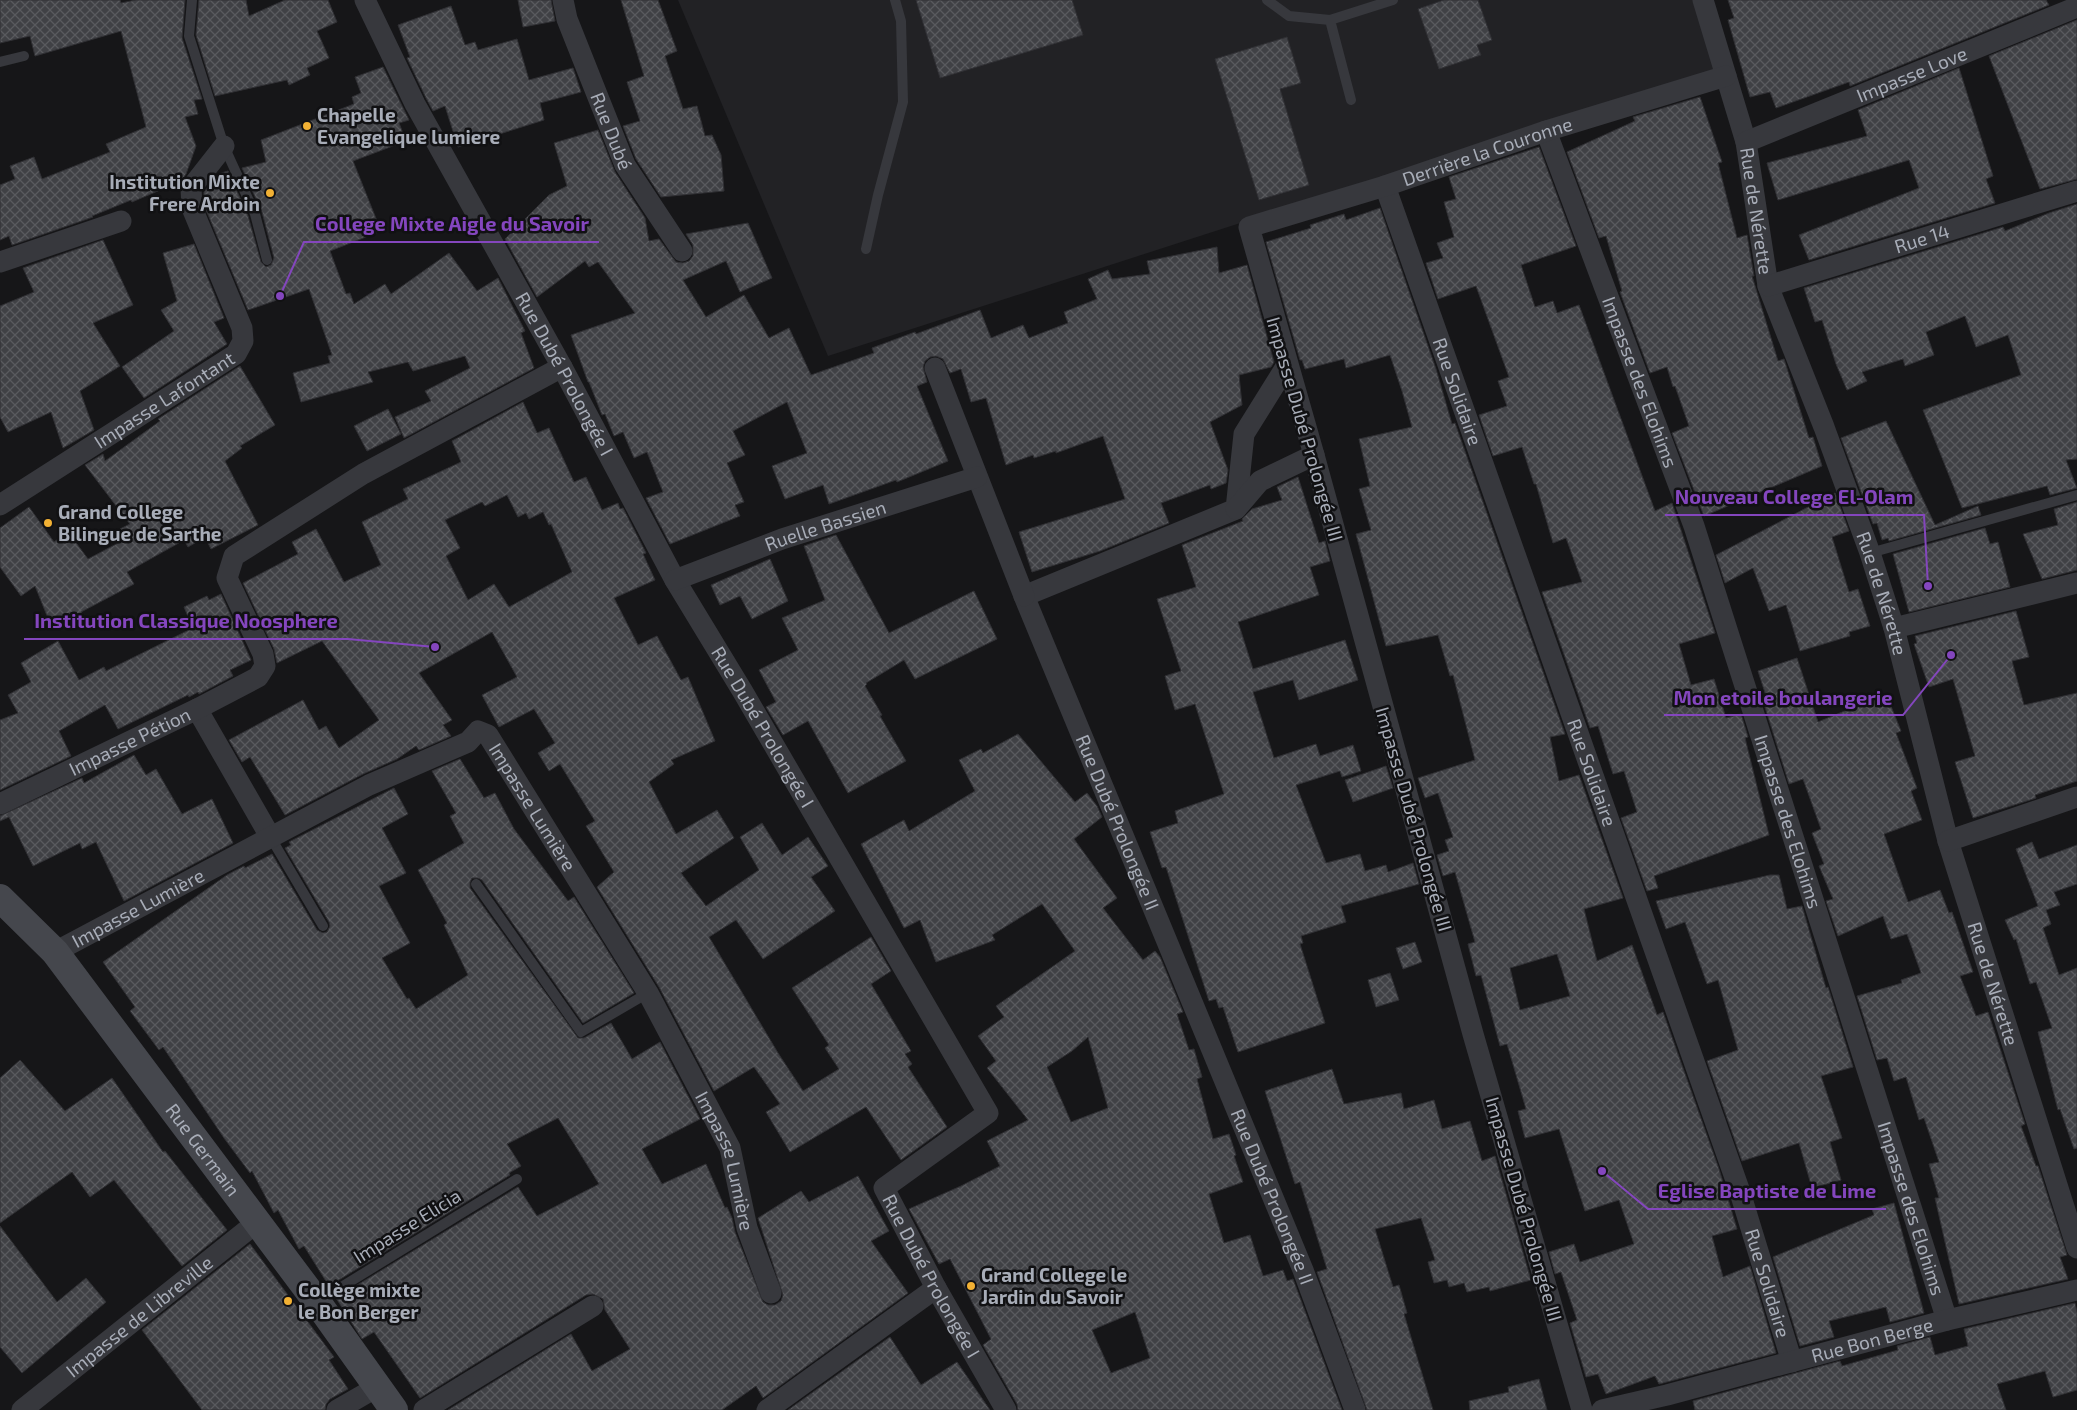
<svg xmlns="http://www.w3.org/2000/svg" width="2077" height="1410" font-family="'Exo 2',sans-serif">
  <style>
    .built { fill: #222225 }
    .building { fill: url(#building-cross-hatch); stroke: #303034; fill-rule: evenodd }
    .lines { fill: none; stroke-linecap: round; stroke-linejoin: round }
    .lane { stroke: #37383d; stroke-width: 10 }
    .street { stroke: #37383d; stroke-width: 21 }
    .secondary { stroke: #45474d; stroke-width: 28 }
    .poi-dot { fill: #f2b134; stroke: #111113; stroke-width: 2 }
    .labels { text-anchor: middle; stroke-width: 5; stroke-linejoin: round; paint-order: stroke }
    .street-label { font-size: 19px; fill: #a8adb8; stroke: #111113 }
    .poi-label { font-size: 19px; font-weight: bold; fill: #a8adb8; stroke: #111113; text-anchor: start }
    .leader { fill: none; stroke: #8446be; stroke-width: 2 }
    .callout-dot { fill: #8446be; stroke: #111113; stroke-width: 2 }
    .callout-label { font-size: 20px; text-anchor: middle; font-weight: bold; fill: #8446be; stroke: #111113; stroke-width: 5; stroke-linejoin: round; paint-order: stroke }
  </style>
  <defs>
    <pattern id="building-cross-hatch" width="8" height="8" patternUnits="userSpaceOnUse" patternTransform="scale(1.25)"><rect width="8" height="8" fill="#404145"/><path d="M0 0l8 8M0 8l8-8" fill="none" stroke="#595a5e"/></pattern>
  </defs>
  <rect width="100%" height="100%" fill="#161618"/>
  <path class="built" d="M678,0h1016l21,70 -887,286z"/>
  <path class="building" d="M0,0h120l1,3 15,-3h49l-3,38 20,61 -8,1 4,14 -13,3 11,29 -10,28 -5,7 -49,21 -1,-2 -39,16 1,1 -81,28 -3,-9 -9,4v-55l15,-6 -5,-13 24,-9 8,22 68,-27 -4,-8 40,-17 -25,-96 -86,25 -5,-20 -30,7z
    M199,0h47l3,16 36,-16h43l9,22 -20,9 12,27 -22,10 3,7 -21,10 -2,-5 -72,16 -19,-61z
    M518,0h33l4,21 -32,6z
    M621,0h37l19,51 -12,5 18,53 14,-3 8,30 7,-1 9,20 3,36 -63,6 -25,-38 -13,-33 17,-5 -13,-39 17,-6z
    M916,0h156l11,35 -143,43z
    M1444,0h34l14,40 -15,5 4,10 -42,14 -21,-60z
    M1728,0h318l3,5 -199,81 -1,-4 -73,26 -6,-16 -20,5 -22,-77 6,-2z
    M451,6l14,39 10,-3 3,8 39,-11 12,41 44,-12 8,24 -41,11 4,17 -86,27 -13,-41 -12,5 -7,-13 -19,-40 3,-1 -12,-32z
    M2077,20v159l-37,10 -51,-133z
    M1287,37l14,46 -21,6 29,96 -50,15 -44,-141z
    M383,67l26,53 -10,3 7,18 -53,20 28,70 -51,20 16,43 4,-1 4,11 31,-20 6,10 58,-41 28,38 21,-13 27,53 -4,2 13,35 -130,70 -9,-21 36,-16 -6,-10 45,-23 -5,-12 -52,15 -5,-9 -40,10 5,10 -72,20 -8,-29 37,-10 -2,-7 4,-1 -23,-66 -61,21 -44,-105v-13l14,-18 10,-3 20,45 13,46 5,5 5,-2 3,-7 -12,-46 -20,-44 24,-6 -5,-22 93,-36 -2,-7 9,-4 -6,-16z
    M1959,68l34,108 -7,3 9,24 -186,57 -10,-25 120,-47 -10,-28 -131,40 -11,-37 100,-27 -9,-26z
    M1700,97l22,65 -4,1 19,75 10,-3 7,41h-2l26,85 6,-2 25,79 4,-1 9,29 -118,50 -32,-83 17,-7 -14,-40 -2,1 -6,-20 -17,6 -30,-81 2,-1 -16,-55 -7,2 -32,-86 68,-31 -2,-4z
    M598,130l17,42 30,46 4,23 10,-2 17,23 7,1 6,-2 4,-5v-11l-7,-11 62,-11 24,55 -32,14 -14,-31 -43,19 23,37 38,-22 25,43 20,-10 22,47 63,-22 -2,-5 43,-16 1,2 64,-24 11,28 32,-13 6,13 39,-15 -4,-11 33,-13 -9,-20 20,-9 4,9 38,-5 -3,-13 70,-14 2,26 28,-8 27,97 -3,5 -32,8 3,30 -32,17 18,48 -2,13 -15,6 -1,-4 -49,18 8,20 -69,28 -68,21 -13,-40 106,-33 -22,-63 -47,17v-2l-22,7 -1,-3 -27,10 -20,-67 -15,4 -10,-33 -11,4 -7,-14 -7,-3 -6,1 -5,4 -2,6 4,15 -10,4 31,75 -51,21 -1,-2 -67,24 -6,-19 -38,14 -13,-33 35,-13 -20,-51 -54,29 12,24 -18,8 17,39 -9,3 5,11 -70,28 -24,-46 17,-6 -16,-40 -13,6 -11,-26 -9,4 -9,-22 -3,1 -13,-33h-1l-17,-47 64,-22 -37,-51 -9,5 -4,-6 -48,36 -32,-58 44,-44 18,-9 -13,-43z
    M1539,147l37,99 -55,19 14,42 18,-6 4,12 22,-8 76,206 17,-8 43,130 -36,11 12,41 23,-6 12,39 15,-4 7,23 -3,1 24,97 -115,41 4,12 -11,3 -26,-73 16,-6 -13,-41 -11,3 -15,-48 -8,2 -48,-136 40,-10 -16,-44 -13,5 -17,-59h-2l-12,-37 -29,9 -14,-41 28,-9 -9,-25 11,-4 -33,-91 -38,13 -12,-36 17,-5 -6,-15 17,-6 -10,-35 12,-3 -7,-22z
    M2077,204v255l-11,1 11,28 -27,7 -3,-9 -85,22 -39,-98 98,-35 -13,-40 -32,12 -11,-31 -39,16 8,23 -29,11 -2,-7 -41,13 5,9 -20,9 -11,-26 -14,-44 -7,2 -11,-34 199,-61 2,4 44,-18z
    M1380,208l56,161 16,55 3,-1 110,311 -15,3 9,44 20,-6 44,123 -39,11 13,52 35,-16 25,70 6,-3 56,157 18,60 -25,7 11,41 27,-11 26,87 -117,31 -4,-8 -49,18 -8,-20 -12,3 -16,-54 7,-3 -16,-48 -6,2 -6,-22 25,-8 6,18 54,-18 -15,-44 -34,11 -26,-82 -34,9 -7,-27 8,-2 -19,-65 -7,2 -19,-71 -5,1 -8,-32 7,-2 -20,-70 -12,4 -6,-21 12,-4 -4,-11 8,-3 -15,-44 -13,5 -7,-20 57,-18 -22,-85 -3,1 -12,-41 -52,11 -30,-112 15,-4 -12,-41 11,-3 -11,-47 53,-12 -10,-36 -12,-36 -44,13 -2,-9 -39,10 -3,-9h-2l-34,-118 45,-14 -1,-3 34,-11 2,6zM1557,954l13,42 -50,14 -10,-42z
    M103,240l30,65 -40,18 27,43 -40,25 14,39 -31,18 -12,-36 -43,20 -8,-15v-111l34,-14 -11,-24z
    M194,244l30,74 -10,4 13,22 -83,54 -22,-31 52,-36 -13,-21 16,-9 -14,-48z
    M240,366l35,59 -35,21 2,2 -17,13 33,64 -47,24 -6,-12 -17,10 -4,-7 -57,32 7,12 -53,28 2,3 -31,13 -17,-42 -14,10 -21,-29v-39l29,-21 25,35 14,-10 20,27 38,-20 -6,-10 10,-5 -45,-59 18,-11 2,7 55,-40 -2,-2z
    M523,402l14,31 12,-5 25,54 12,-5 16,33 16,-7 2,6 3,-1 23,45 -3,1 12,26 -41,18 24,47 19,-9 24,44 7,-3 27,64 -44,19 3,4 -25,18 27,52 41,-24 17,28 -53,35 25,33 53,-36 -19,-33 22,-14 20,32 26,-18 20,29 -17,11 24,34 -72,48 -27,-39 -27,17 69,116 25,38 36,-22 -14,-21 4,-3 -37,-57 79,-51 20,34 -20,13 40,67 -6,3 7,10 -4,3 39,60 -46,33 -35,-53 -76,45 -24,-40 14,-8 -26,-37 -40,24 -55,-104 -62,-100 17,-15 -28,-46 9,-5 -35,-57 -11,7 -11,-18 17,-10 -21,-34 -35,18 -17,-32 35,-18 -25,-45 -73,41 33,47 -9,5 8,11 -32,14 -3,-4 -19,13 -34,15 -78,41 -35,-58 -8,5 -13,-22 74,-40 16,30 7,-4 13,22 40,-28 -57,-79 -45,22 -3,-14 -31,-66 55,-29 -6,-12 24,-13 28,53 37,-17 -19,-43 46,-23 -5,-10 58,-27 -9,-21zM507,495l11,22 8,-4 3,6 14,-7 6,13 2,-1 21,48 -63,35 -15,-23 -26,16 -22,-44 14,-8 -15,-28 37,-18 3,4z
    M388,409l13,25 -34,17 -13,-25z
    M1886,421l49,104 43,-19 3,9 -92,26 -1,-3 -6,2 -5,-17 -4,1 -32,-86z
    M1298,477l21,66 6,-2 5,20 -20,6 9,28 -81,27 15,47 92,-29 13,40 -59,20 -6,-20 -40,12 21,66 42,-14 4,12 33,-11 8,26 -19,6 -2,-6 -44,14 30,78 34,-9 5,17 21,-6 2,7 25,-9 6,21 -78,22 5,16 -45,14 2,7 -3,1 25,79 -87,29 -15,-45 -4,1 -3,-9 -7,2 -43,-134 -4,1 -12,-36 28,-9 -3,-12 49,-17 -29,-90 -20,6 -10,-34 16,-5 -24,-72 39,-12 -14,-42 61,-24 -1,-2 10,-10 30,-9 -5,-13z
    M1835,493l14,38 -17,6 17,55 9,-3 12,37 -21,6 1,4 -50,15 -14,-46 -17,6 -16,-43 -28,15 -9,-28z
    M2077,502v68l-35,9 -19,-45 35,-9 -4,-16z
    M1985,528l5,16 8,-2 12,45 -101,25 -16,-58z
    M836,535l53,98 85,-42 23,48 -82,40 -11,-19 -38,23 1,1 -2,2 17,29 -2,1 26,45 -58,32 -40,-72 -25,14 -17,-28 10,-5 -17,-32 39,-20 -16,-32 43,-18 -21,-54z
    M770,559l18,42 -36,18 -12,-23 -20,9 -9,-20z
    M221,594l30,66 -21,10 3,6 -34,18 -1,-2 -9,5 -1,-2 -70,34 -13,-24 -46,26 12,25 -71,34v-70l18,-7 -10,-18 23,-13 -10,-19 37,-22 21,39 25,-13 2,4 87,-43 -9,-21 23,-11 2,4z
    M2016,611l13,46 -17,4 12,44 53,-12v88l-42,14 1,3 -63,20 -18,-56 20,-6 -22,-77 -24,8 -15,-43 3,-1 -2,-7z
    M1797,658l21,64 68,-28 15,37 -5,2 21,55 -6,3 11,29 -38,14 24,68 32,-12 9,23 3,-1 21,60 -13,4 16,40 12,-4 37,112 -4,2 15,40h2l29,89 -7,2 8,22 -109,25 -24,-106h4l-10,-34 10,-2 -15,-44 -5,2 -13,-43 -12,4 -7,-23 -10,2 -20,-64 45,-13 -1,-3 20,-7 -14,-39 -16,5 -8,-23 -45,20 -12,-35 7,-2 -14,-33 5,-2 -12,-31 9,-4 -18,-50 -14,5 -24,-77 4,-2 -11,-34z
    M1018,734l57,68 12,-9 10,13 5,11 -28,22 43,59 -14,10 40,52 12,-9 5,6 23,55 -6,2 12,36 5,-1 8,28 -5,2 16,60 16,-5 7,21 -2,1 9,26 -34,12 15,49 26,-8 13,41 20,-6 4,11 6,-2 49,131h-324l-1,-6 -34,-59 8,-6 -41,-80 -11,5 -30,-55 52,-23 39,-20 -13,-25 41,-21 -41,-52 9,-7 -18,-25 26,-19 -8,-11 79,-55 -33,-47 -50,31 3,5 -59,22 -16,-42 -16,8 -43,-84 43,-24 5,11 66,-40 -16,-31 22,-11 2,4zM1088,1037l20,71 -37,14 -24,-55 25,-16zM1135,1312l15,46 -39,15 -19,-43z
    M134,755l12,20 10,-6 26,45 30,-15 21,44 -109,58 -28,-59 -14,7 -2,-6 -47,23 -24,-49 -9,4v-5l82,-38 2,5z
    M460,759l24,39 11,-5 19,36 54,72 6,-4 60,96 -51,30 -101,-143 -4,-2h-6l-2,4v6l108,150h6l27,-15 21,36 28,-17 40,77 -58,30 20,35 44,-20 19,44 2,-1 5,11 3,14 28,70 5,3h7l6,-4 2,-6 -25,-77 43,-27 8,11 49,-26 31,55 -18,10 37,52 -145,105 -7,-12 -34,24h-274l123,-76 21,37 38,-22 -25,-39 -2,-11 -10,-5 -7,1 -166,103 -46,-66 -12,7 -26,-41 182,-111 19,29 62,-32 -41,-66 -51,26 14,22 -12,7 1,2 -181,111 -25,-40 -5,3 -21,-39 -4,3 -22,-42 -2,2 -26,-35 -61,-91 -4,3 -29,-39 5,-4 -32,-45 124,-87 17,-9 1,2 27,-14 45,76 6,3 4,-1 3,-6 -1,-4 -44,-74 6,-3 -2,-3 105,-54 14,26 -26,14 24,45 -27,13 31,57 -28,15 25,41 2,-1 7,11 52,-34 -24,-50 3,-2 -29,-53 46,-27 -14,-27 6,-3 -24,-42z
    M1386,766l7,22 -40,14 -8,-22z
    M2032,842l7,17 38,-14v39l-23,8 6,13 -14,5 5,14 -8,4 16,47 18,-7v180l-3,1 -14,-40 -2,1 -20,-78 14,-4 -16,-46 -6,2 -14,-45 -2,1 -9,-20 33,-14 -22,-57z
    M1770,875h9l8,34 15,-3 24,82 2,-1 25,80 -32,9 21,62 -12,4 11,38 -29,8 -13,-45 -57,18 -35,-100 31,-11 -20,-70 -11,4 -22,-62 -19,7 -10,-28z
    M1415,942l7,20 -19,7 -7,-21z
    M1390,973l9,27 -23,7 -8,-27z
    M20,1060l45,51 47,-33 51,74 2,-1 62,79 -45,36 -68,-86 -24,17 -18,-25 -72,51v-145z
    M1332,1069l12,35 57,-11 3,16 30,-9 8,29 28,-8 12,40 13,-5 36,124 -41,11 -1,-4 -22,5 -3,-9 -15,4 -2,-7 -13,3 -6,-21 7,-2 -14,-42 -46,11 18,58 6,-2 8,28 -3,1 29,96h-66l-50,-138 10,-3 -27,-87 -5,2 -30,-93z
    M1894,1203l30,110 -34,9 -4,-15 -57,14 5,16 -34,9 -27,-89 101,-42 -2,-6z
    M0,1226l57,76 29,-24 20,24 -84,71 -22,-26z
    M250,1244l84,113 -5,3 19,29 -18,10 -4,5 -1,6h-123l-60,-80z
    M2075,1303l2,9v78l-24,7 -8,-26 -48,13 9,26h-311l-2,-9 147,-40 2,5 56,-16 -1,-4 33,-9 5,18 33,-9 -4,-17z
    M890,1337l31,48 36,-23 33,48h-202z
    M1539,1379l8,31h-77l-1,-9 40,-9 -1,-5z"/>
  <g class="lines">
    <path class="lane" d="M192,0l-3,36 35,110 31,68 12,46
      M1267,0l22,16 41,4 63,-20
      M1330,20l21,80
      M0,62l24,-6
      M866,249l12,-54 25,-93 -2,-81 -6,-21
      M1870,553l207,-58
      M271,838l52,88
      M476,884l105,148 67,-39
      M317,1302l200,-123"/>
    <g class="street">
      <path id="s1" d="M365,0l50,104 147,263 113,213 68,112 245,421 -104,75 52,100 70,122"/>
      <path id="s2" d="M563,0l4,19 58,146 57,86"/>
      <path id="s3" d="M1703,0l43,142 22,144 56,141 46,126 24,75 54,213 129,407"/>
      <path id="s4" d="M1546,131l148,395 253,794"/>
      <path id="s5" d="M1746,142l331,-135"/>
      <path id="s6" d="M1385,186l354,1003 53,173"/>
      <path d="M0,262l121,-41"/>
      <path id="s7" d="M1768,286l309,-95"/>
      <path id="s8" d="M1287,365l-43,69 -8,75 -212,87 279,674 52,140"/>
      <path d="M935,368l89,228"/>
      <path id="s9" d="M0,505l236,-151 7,-13 -1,-13 -50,-120 -1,-20 33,-42"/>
      <path d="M1236,509l24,-28 54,-26"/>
      <path id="s10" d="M675,580l107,-41 195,-62"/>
      <path d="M1894,628l183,-45"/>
      <path d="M197,709l74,129"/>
      <path id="s11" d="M0,804l197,-95 61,-32 7,-11 -2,-12 -36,-76 7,-22 129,-82 199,-107"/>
      <path d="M1948,841l129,-44"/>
      <path id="s12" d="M55,952l314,-167 99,-43 10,-11 10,4 160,258 82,155 17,80 24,65"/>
      <path id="s13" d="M22,1410l234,-187"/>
      <path d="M337,1410l40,-23"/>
      <path d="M424,1410l169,-104"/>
      <path d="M767,1410l169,-122"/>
      <path id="s14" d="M1582,1410l-109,-376 -159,-579 -65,-228 136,-41 161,-55 180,-55"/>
      <path id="s15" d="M1602,1410l65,-15 280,-75 130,-30"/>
    </g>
    <path class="secondary" id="s16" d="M0,898l55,54 262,350 77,108"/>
  </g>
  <g class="poi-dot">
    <circle cx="307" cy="126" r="5"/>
    <circle cx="270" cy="193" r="5"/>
    <circle cx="48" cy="523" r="5"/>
    <circle cx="971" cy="1286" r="5"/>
    <circle cx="288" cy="1301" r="5"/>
  </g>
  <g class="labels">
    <g class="street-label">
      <text dy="7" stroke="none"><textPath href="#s5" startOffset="179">Impasse Love</textPath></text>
      <text dy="7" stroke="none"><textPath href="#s2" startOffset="140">Rue Dubé</textPath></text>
      <text dy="7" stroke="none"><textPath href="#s14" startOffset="1479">Derrière la Couronne</textPath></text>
      <text dy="7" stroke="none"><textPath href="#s3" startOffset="218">Rue de Nérette</textPath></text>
      <text dy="7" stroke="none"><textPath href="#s7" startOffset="161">Rue 14</textPath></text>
      <text dy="7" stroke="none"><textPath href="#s1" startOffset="424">Rue Dubé Prolongée I</textPath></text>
      <text dy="7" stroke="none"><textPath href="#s4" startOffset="268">Impasse des Elohims</textPath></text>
      <text dy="7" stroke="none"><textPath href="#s6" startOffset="218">Rue Solidaire</textPath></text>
      <text dy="7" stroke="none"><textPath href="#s9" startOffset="195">Impasse Lafontant</textPath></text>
      <text transform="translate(1305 429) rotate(74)" y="7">Impasse Dubé Prolongée III</text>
      <text dy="7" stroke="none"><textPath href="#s10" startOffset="160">Ruelle Bassien</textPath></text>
      <text dy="7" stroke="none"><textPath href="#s3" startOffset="622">Rue de Nérette</textPath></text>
      <text dy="7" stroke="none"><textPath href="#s1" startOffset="829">Rue Dubé Prolongée I</textPath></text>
      <text dy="7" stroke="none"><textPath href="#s11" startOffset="144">Impasse Pétion</textPath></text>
      <text dy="7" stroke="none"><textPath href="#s6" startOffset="622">Rue Solidaire</textPath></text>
      <text dy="7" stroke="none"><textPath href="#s12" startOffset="574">Impasse Lumière</textPath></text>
      <text transform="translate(1414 819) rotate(74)" y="7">Impasse Dubé Prolongée III</text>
      <text dy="7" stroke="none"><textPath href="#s4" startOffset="732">Impasse des Elohims</textPath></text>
      <text dy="7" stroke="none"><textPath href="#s8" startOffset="631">Rue Dubé Prolongée II</textPath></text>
      <text dy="7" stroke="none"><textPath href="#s12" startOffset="94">Impasse Lumière</textPath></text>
      <text dy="7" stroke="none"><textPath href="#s3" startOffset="1028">Rue de Nérette</textPath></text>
      <text dy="7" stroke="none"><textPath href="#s16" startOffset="324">Rue Germain</textPath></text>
      <text dy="7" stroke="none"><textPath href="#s12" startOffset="979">Impasse Lumière</textPath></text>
      <text dy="7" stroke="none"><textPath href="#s8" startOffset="1036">Rue Dubé Prolongée II</textPath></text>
      <text dy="7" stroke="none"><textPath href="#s4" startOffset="1138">Impasse des Elohims</textPath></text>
      <text transform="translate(1524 1209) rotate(74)" y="7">Impasse Dubé Prolongée III</text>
      <text transform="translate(407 1226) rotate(-32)" y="7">Impasse Elicia</text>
      <text dy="7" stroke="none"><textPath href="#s1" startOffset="1504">Rue Dubé Prolongée I</textPath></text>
      <text dy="7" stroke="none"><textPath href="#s6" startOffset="1162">Rue Solidaire</textPath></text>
      <text dy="7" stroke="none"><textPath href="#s13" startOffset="150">Impasse de Libreville</textPath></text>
      <text dy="7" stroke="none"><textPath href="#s15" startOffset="279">Rue Bon Berge</textPath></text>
    </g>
    <g class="poi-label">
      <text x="317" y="122">Chapelle<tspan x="317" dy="22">Evangelique lumiere</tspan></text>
      <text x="260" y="189" text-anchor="end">Institution Mixte<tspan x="260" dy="22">Frere Ardoin</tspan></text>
      <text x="58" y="519">Grand College<tspan x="58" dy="22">Bilingue de Sarthe</tspan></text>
      <text x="981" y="1282">Grand College le<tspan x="981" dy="22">Jardin du Savoir</tspan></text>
      <text x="298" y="1297">Collège mixte<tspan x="298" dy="22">le Bon Berger</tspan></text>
    </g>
  </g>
  <path class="leader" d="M280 296L304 242H599M1928 586L1924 515H1665M435 647L348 639H24M1951 655L1903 715H1664M1602 1171L1648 1209H1886"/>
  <g class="callout-dot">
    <circle cx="280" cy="296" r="5"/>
    <circle cx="1928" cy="586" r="5"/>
    <circle cx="435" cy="647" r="5"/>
    <circle cx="1951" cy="655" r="5"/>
    <circle cx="1602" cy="1171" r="5"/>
  </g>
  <g class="callout-label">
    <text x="452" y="231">College Mixte Aigle du Savoir</text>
    <text x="1794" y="504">Nouveau College El-Olam</text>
    <text x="186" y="628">Institution Classique Noosphere</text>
    <text x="1783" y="705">Mon etoile boulangerie</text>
    <text x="1767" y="1198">Eglise Baptiste de Lime</text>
  </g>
</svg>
